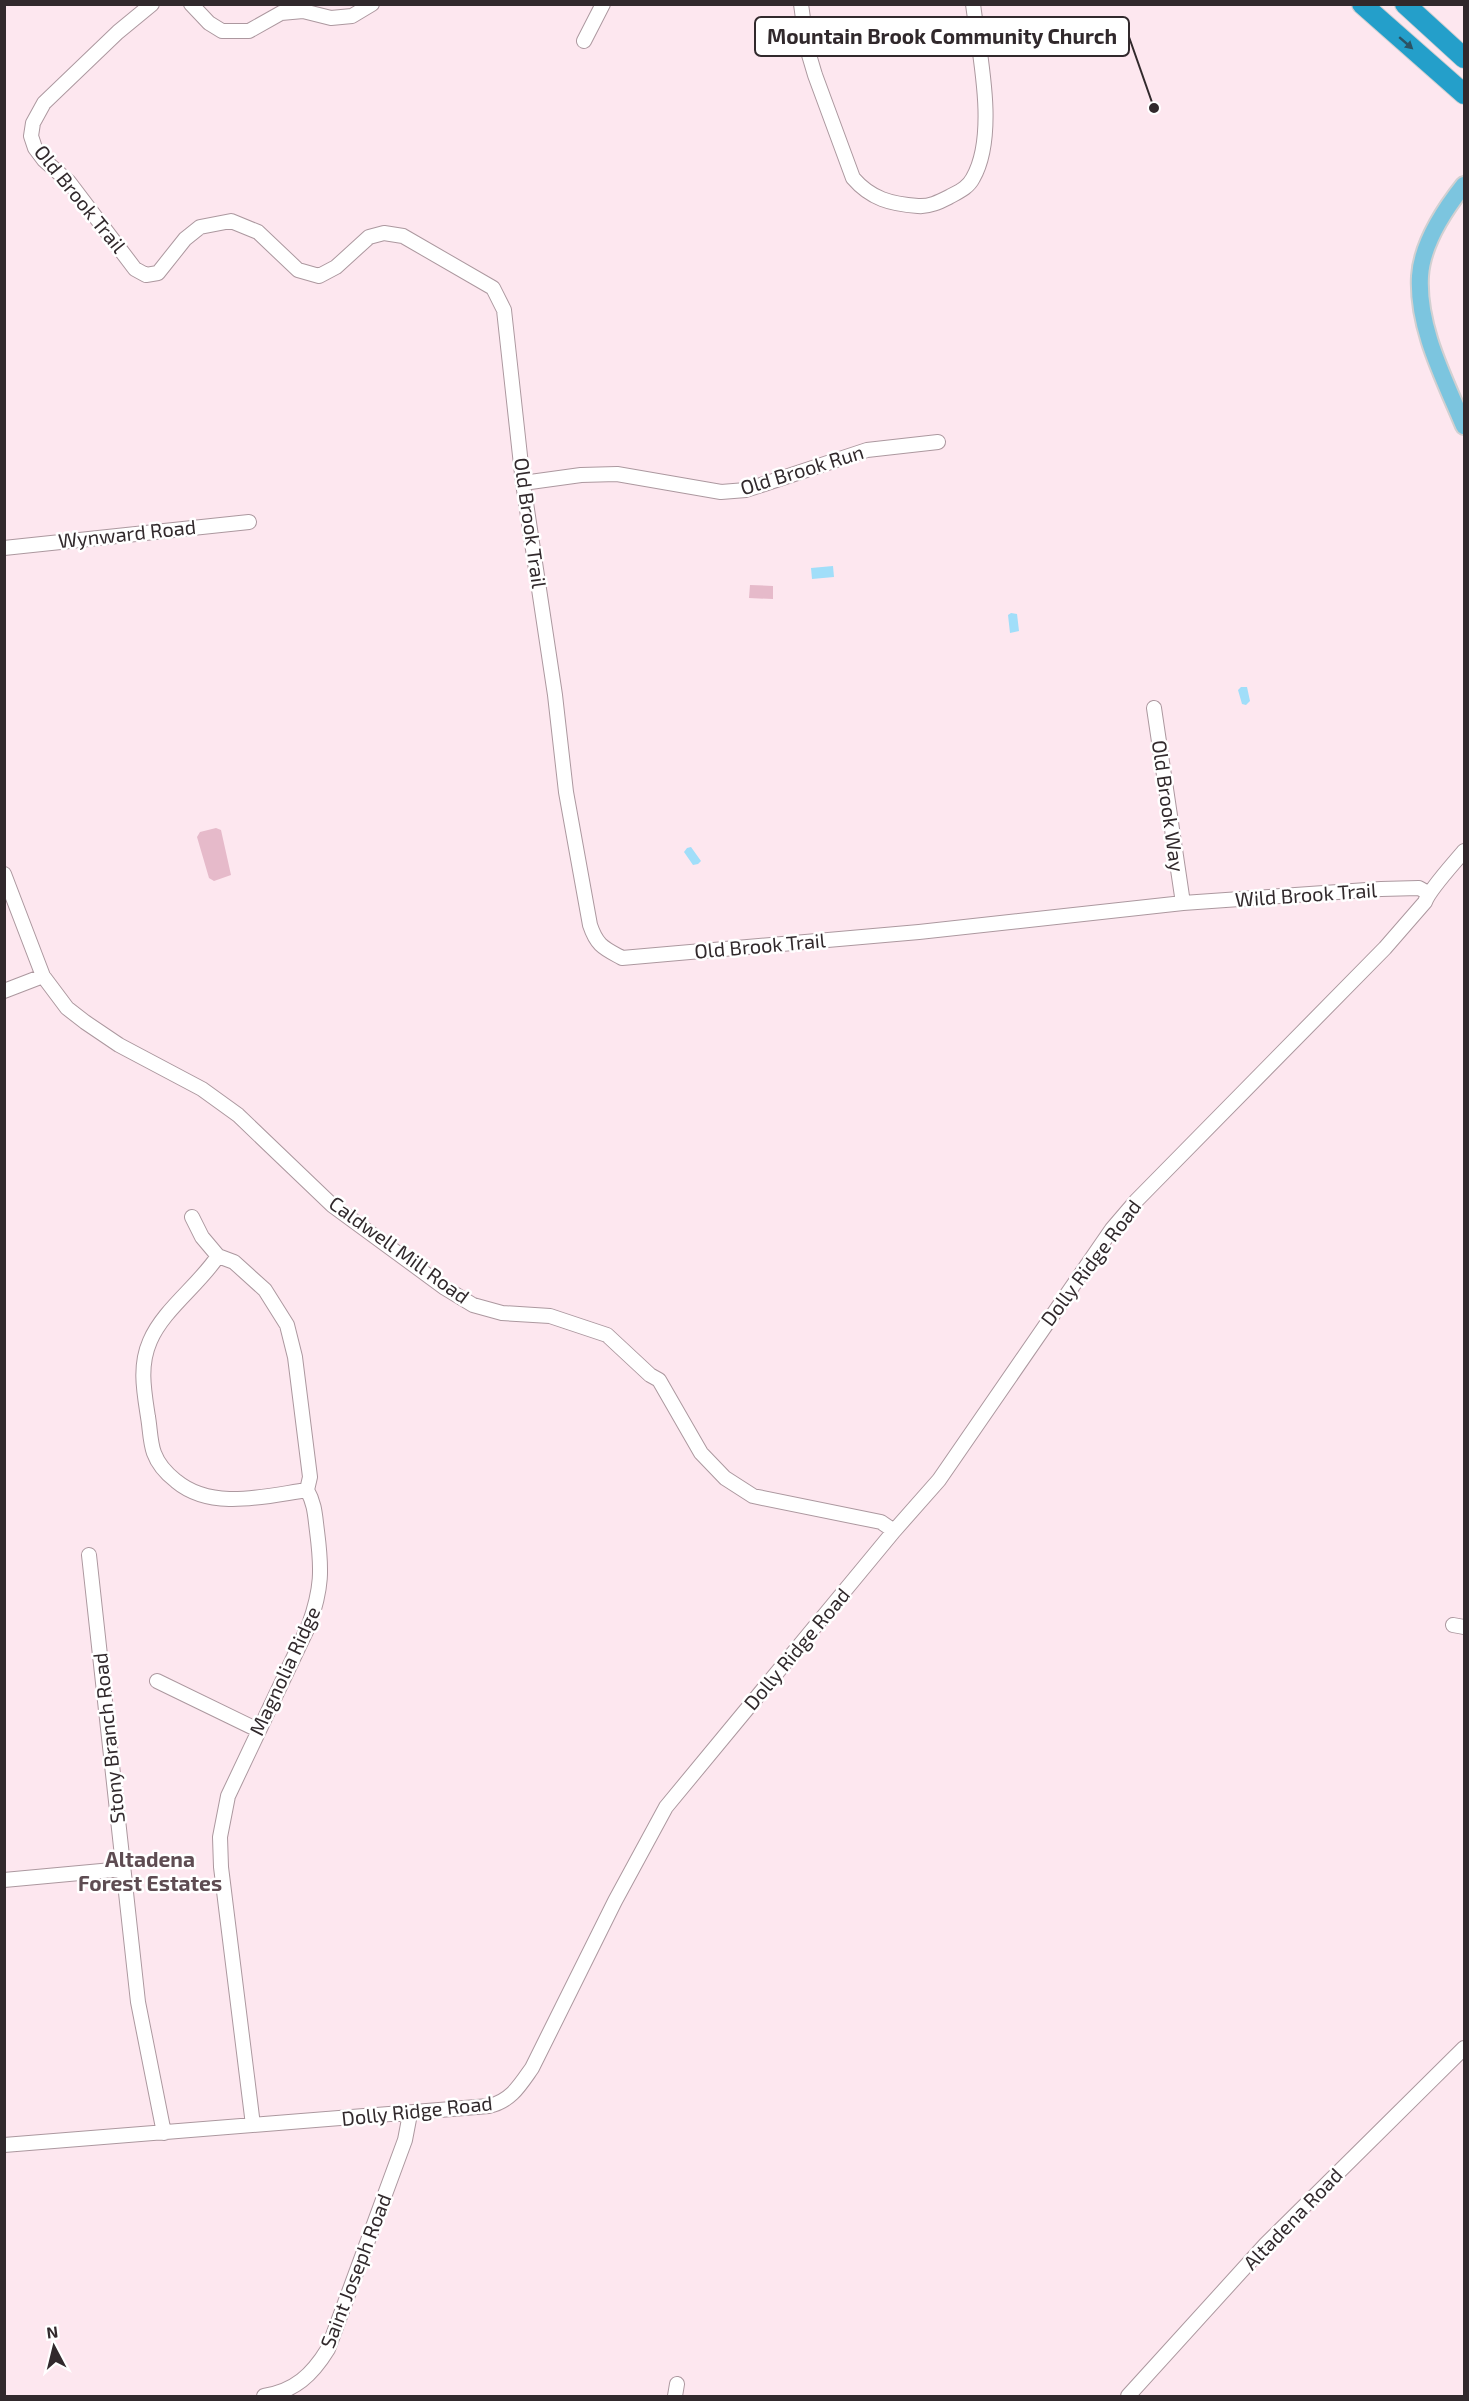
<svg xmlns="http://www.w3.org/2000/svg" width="1469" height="2401" font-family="'Exo 2',sans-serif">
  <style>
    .green { fill: #e6baca }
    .water { fill: #a1def9 }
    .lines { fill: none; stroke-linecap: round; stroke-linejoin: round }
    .minor-casing { stroke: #ac989f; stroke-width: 16 }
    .major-casing { stroke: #d2d0d1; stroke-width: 20 }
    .highway-casing { stroke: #d2d0d1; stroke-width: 22 }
    .minor { stroke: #fff; stroke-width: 14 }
    .major { stroke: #7cc5df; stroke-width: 16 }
    .highway { stroke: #249fca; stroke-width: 20 }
    .oneway { fill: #2c5263 }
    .labels { text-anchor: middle; stroke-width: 5; stroke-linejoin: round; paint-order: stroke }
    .street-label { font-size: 20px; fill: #31292c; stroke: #fff }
    .neighbourhood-label { font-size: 21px; font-weight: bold; fill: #5e4c52; stroke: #fff }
    .leader { fill: none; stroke: #31292c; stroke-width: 2 }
    .callout-dot { fill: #31292c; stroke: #fff; stroke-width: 2 }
    .callout { fill: #fff; stroke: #31292c; stroke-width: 2 }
    .callout-label { font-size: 21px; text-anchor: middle; font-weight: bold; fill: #31292c }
  </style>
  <rect width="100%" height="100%" fill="#fde7ef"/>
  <path class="green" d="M750,585l23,1v13l-24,-1z
    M216,828l5,2 10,45 -17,6 -5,-3 -12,-41 3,-5z"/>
  <path class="water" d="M833,566l1,11 -22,2 -1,-11z
    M1011,613l6,1 2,17 -9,2 -2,-18z
    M1241,687h6l3,14 -4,4 -4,-1 -4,-14z
    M691,847l10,14 -3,3 -5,1 -9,-13 3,-4z"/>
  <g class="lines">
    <defs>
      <path id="minor" d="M152,4l-34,28 -74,71 -11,20 -2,13 4,12 9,12 25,22 66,87 11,6 12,-2 27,-34 15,-12 31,-6 27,11 40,38 21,6 17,-9 33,-30 15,-4 19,3 90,52 11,22 19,173 32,212 11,97 24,133c7,21 14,23 32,33l297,-26 264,-29 198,-14 38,-1 9,5
        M191,4l18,19 13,8h27l32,-18 22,-2 28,7 21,-2 20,-12
        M801,4l6,44 8,27 38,103c18,21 38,26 65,28 11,1 21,-4 31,-9 9,-5 19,-9 24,-19 25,-44 6,-125 0,-174
        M584,41l19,-37
        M523,483l58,-8 36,-1 104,18 25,-2 121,-40 71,-8
        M4,548l245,-26
        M1154,708l29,195
        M4,874l39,102 24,32 18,14 34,23 83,44 36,26 94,90 113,83 28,17 29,8 48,3 57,19 43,40 9,5 42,73 24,25 28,18 128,26 13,9
        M4,991l39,-15
        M192,1217l10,20 16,19 16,6 31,28 22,35 8,32 15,120 -3,13c8,14 8,26 10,41 5,39 5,57 -8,94l-81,171 -8,41 1,30 32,258
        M218,1256c-19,29 -55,54 -68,85 -11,25 -6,50 -2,76 2,11 2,25 6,36 4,11 13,21 22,28 36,30 89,15 131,9
        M89,1555l49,447 26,131
        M1453,1625l11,2
        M157,1681l101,49
        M4,1880l119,-11
        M4,2145l485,-39c22,-5 31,-21 43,-38l83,-167 51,-94 228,-276 45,-51 173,-251 24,-28 249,-253 40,-46c4,-12 30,-40 39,-51
        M264,2396c31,-5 48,-21 64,-47l77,-209 5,-26
        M675,2396l2,-12
        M1128,2396l138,-152 198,-196"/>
      <path id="major" d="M1464,185c-19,24 -42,59 -44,91 -3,52 25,104 44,150"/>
      <path id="highway" d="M1362,4l102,90
        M1405,4l59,54"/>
    </defs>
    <use href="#minor" class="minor-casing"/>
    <use href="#major" class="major-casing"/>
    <use href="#highway" class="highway-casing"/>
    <use href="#minor" class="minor"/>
    <use href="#major" class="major"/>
    <use href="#highway" class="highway"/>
  </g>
  <defs><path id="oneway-solid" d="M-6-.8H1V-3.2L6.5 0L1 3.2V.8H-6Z" transform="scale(1.5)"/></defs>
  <use class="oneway" href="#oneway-solid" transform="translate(1406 43) rotate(41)"/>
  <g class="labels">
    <g class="street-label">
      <text transform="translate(80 199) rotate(51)" y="7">Old Brook Trail</text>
      <text transform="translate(802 470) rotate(-17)" y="7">Old Brook Run</text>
      <text transform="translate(530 523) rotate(82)" y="7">Old Brook Trail</text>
      <text transform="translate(127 534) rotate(-6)" y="7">Wynward Road</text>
      <text transform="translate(1168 806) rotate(82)" y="7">Old Brook Way</text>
      <text transform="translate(1306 895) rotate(-4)" y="7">Wild Brook Trail</text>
      <text transform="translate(760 946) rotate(-5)" y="7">Old Brook Trail</text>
      <text transform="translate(399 1250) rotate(36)" y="7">Caldwell Mill Road</text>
      <text transform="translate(1091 1263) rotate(-53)" y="7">Dolly Ridge Road</text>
      <text transform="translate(797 1649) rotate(-50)" y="7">Dolly Ridge Road</text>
      <text transform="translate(285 1671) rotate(-65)" y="7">Magnolia Ridge</text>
      <text transform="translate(109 1738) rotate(-96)" y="7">Stony Branch Road</text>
      <text transform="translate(417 2111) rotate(-6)" y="7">Dolly Ridge Road</text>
      <text transform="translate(1293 2219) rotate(-46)" y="7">Altadena Road</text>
      <text transform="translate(356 2271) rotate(-69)" y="7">Saint Joseph Road</text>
    </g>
    <g class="neighbourhood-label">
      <text x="150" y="1867">Altadena<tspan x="150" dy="24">Forest Estates</tspan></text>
    </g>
  </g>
  <path class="leader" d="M1154 108L1129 37"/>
  <circle class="callout-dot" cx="1154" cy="108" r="6"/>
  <rect class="callout" x="755" y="17" width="374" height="39" rx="6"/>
  <g class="callout-label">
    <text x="942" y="44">Mountain Brook Community Church</text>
  </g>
  <rect width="1469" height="2401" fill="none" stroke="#31292c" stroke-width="12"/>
  <g transform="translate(54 2347) rotate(353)" stroke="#ffffff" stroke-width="4.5" paint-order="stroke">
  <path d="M0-4.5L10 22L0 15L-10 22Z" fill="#31292c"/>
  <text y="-9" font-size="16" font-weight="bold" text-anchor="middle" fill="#31292c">N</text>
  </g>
</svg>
